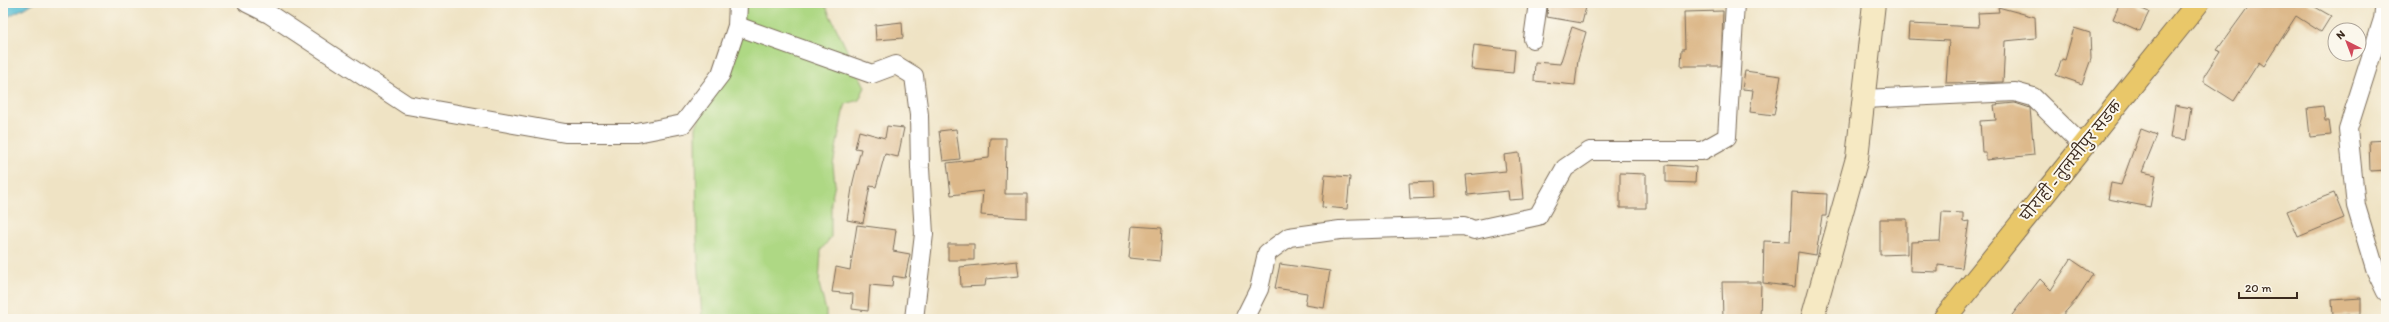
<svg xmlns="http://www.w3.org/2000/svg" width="2389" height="322" font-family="Itim,'Playpen Sans Deva',sans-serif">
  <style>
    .green { fill: #aed884; stroke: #748151 }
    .water { fill: #58bfd5; stroke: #4a747a }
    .building { fill: #ddb98b }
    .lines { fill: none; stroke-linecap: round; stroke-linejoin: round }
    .street-casing { stroke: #7a6b58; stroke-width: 20 }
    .secondary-casing { stroke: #7a6b58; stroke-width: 24 }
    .primary-casing { stroke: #7a6b58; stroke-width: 24 }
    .street { stroke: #fff; stroke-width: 18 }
    .secondary { stroke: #f6e9c3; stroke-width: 22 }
    .primary { stroke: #e9c769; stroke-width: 22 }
    .labels { text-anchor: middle; stroke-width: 4; stroke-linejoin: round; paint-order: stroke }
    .street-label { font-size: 14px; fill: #3b2a1e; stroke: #fbf7ec }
  </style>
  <rect width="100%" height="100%" fill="#fbf7ec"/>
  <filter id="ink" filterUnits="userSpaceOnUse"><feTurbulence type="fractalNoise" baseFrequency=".025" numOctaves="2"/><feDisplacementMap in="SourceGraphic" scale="8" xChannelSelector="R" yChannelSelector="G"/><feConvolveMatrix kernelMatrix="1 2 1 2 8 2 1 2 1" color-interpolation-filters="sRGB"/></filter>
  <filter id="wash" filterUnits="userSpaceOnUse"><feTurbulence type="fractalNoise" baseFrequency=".012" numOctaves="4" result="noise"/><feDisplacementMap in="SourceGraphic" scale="16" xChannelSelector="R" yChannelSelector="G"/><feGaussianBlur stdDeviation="0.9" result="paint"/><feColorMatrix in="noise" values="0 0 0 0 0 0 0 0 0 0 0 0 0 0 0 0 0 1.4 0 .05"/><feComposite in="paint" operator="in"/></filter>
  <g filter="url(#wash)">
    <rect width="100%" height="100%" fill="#efe3c4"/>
    <path class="green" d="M744,3h80l41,84 -6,13 -13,4 -3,8 -10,53 2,19 -4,18v35l-10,13 -2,34 7,27v8h-124l-5,-79 -1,-113z"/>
    <path class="water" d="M3,3h31l-31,16z"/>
    <g id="blocks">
      <path class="building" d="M1548,3h39l-5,20 -35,-6z
        M2120,3h8l21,9 -9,19 -27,-12z
        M2251,3h57l23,13 -10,16 -25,-16 -32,50 -5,-4 -25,39 -30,-19v-6l16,-25 -3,-1z
        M1998,7l37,10 1,21 -31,3 -2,41 -57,1 3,-42 -41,-2 1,-15 70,3 -1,-14 21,-1z
        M1723,11l-2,55h-40l1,-17h3l-1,-37z
        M902,22l1,16 -27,2 -1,-15z
        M1572,27l14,5 -8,28 -3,25 -41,-4 1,-19 25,2z
        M2074,28l16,5 1,26 -9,25 -26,-9 6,-16 3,1z
        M1474,45l41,5 -2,23 -42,-4z
        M1745,71l36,5 -7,39 -24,-3 3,-22 -11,-1z
        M2015,103l15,5 4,47 -48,5v-8h-4l-2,-31 16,-1 -2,-15z
        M2175,105l16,3 -5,32 -16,-2z
        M2323,106l2,15h4l2,14 -21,2 -3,-29z
        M887,126l17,2 -6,29 -13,-3 -9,33 -6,-1 -7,37 -16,-3 6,-38 8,-33 -6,-1 4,-17 26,7z
        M956,129l4,30 -17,2 -4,-30z
        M2141,129l16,6 -15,37 14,3 -6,32 -42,-8 3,-16 10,2z
        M990,138h16l-1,56h22v24l-46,-3 2,-24 -32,4 -4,-32 42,-5z
        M2386,140v30l-16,1 -1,-30z
        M1519,153l4,46 -14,1 -1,-9 -40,4 -2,-20 40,-4 -2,-16z
        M1666,165l30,2 -1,16 -29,-1z
        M1620,173l26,1v34h-26z
        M1325,175l25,2 -3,32 -25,-2z
        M1432,182l1,16 -23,1 -1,-16z
        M1792,192l35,2 -1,22h-4l-6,39 -18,-3 -3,35 -32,-4 1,-42 26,1z
        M2334,193l10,25 -46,19 -11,-26z
        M1942,212l21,1v9l6,-1 -7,47 -24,-3v7l-28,-1 1,-29 29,-1z
        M1880,219h27v35l-27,1z
        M857,225l39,5 -3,21 17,3 -5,24 -12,-2 -1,11 -22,-2 -2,26 -16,-2 1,-15 -21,-2 4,-25 14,3z
        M1132,226l30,2 -2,33 -31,-3z
        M948,244h26v16h-26z
        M2071,259l22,15 -17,26 -17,19h-50l31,-40 11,11z
        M1017,261l2,15 -33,3 -1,7 -24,1 -1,-20z
        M1280,264l50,7 -6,37 -19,-3 2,-12 -32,-5z
        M1722,282h39l-1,37h-37z
        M2361,298v16l-28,2 -1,-16z"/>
    </g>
  </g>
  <g filter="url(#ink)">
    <use href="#blocks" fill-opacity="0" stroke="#7a6b58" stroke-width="1"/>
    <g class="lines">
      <defs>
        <path id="street" d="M247,3l22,11 138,91 158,28h72l46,-9 38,-50 16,-48 1,-23
          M2385,3l-2,16 -35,110 8,77 19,63 11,23
          M737,26l135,48 24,-9 18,11 5,39 1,53 4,66 -10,85
          M1533,39l5,-36
          M1863,99l152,-7 18,5 50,49
          M1244,319l15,-30 8,-36 22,-16 51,-7 124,-4 10,4 64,-14 27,-48 25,-17h112l25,-14 8,-134"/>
        <path id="secondary" d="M1812,319l45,-161 17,-155"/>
        <path id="primary" d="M1944,319l254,-316"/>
      </defs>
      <use href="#street" class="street-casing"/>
      <use href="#secondary" class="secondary-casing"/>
      <use href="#primary" class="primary-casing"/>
      <use href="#street" class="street"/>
      <use href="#secondary" class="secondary"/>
      <use href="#primary" class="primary"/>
    </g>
  </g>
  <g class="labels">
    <g class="street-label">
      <text transform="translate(2071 161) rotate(-51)" y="5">घोराही - तुलसीपुर सडक</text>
    </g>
  </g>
  <rect width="2389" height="322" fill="none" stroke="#fbf7ec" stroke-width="16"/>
  <g transform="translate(2347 42) rotate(318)"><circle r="19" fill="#fbf7ec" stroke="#aea59a"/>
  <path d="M0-3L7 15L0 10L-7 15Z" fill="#d1495b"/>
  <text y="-6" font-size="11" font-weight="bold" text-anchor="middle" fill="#3b2a1e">N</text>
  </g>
  <path d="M2239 292v6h58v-6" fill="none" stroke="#3b2a1e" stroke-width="2"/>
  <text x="2245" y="292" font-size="12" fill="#3b2a1e" stroke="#fbf7ec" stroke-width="3" paint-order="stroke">20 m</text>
</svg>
